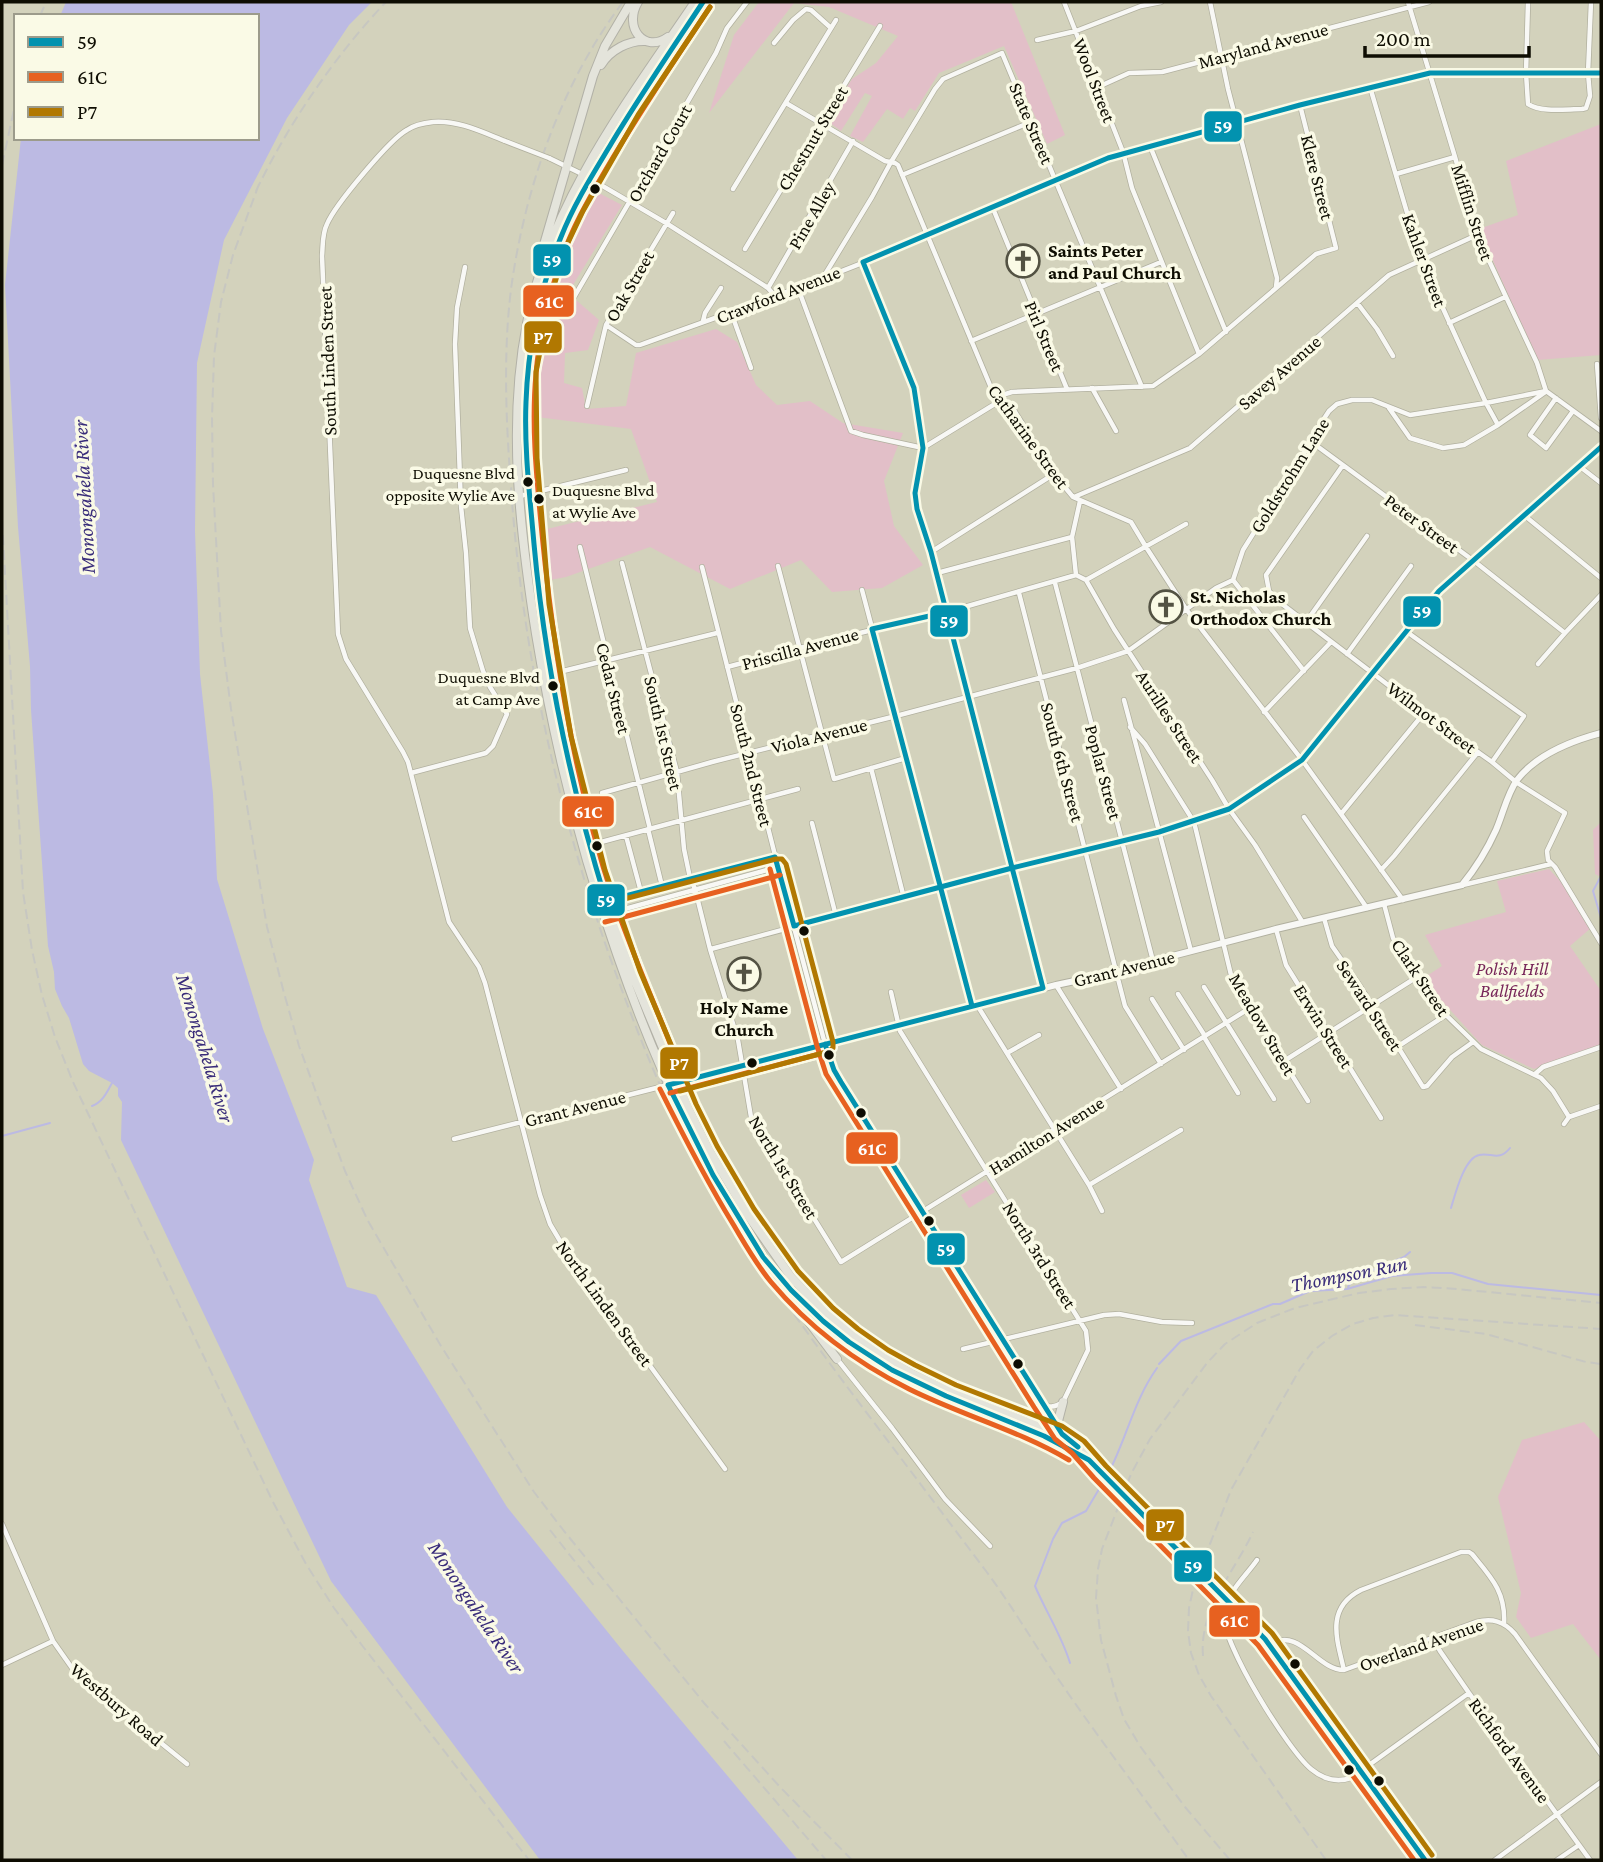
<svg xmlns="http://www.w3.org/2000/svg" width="1603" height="1862" font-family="'Crimson Pro',serif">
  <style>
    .green { fill: #e2bfc8 }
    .water { fill: #bcbae3 }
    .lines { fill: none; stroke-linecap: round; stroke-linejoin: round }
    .stream { stroke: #bcbae3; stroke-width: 2 }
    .minor-casing { stroke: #b1b09f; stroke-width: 6 }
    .tertiary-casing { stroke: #b1b09f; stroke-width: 8 }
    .primary-casing { stroke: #b2b1a7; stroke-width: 10 }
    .minor { stroke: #f8f8f5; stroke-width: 4.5 }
    .tertiary { stroke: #f8f8f5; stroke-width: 6 }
    .primary { stroke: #e4e4db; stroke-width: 8 }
    .rail { stroke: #c7c7c1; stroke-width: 2; stroke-dasharray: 10 5; stroke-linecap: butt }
    .minor-bridge-casing { stroke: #b1b09f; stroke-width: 6; stroke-linecap: butt }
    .primary-bridge-casing { stroke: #b2b1a7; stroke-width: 10; stroke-linecap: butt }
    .minor-bridge { stroke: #f8f8f5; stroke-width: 4.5 }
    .primary-bridge { stroke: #e4e4db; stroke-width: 8 }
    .bus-1-casing { stroke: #fafae6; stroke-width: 10 }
    .bus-2-casing { stroke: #fafae6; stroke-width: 10 }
    .bus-3-casing { stroke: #fafae6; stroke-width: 10 }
    .bus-1 { stroke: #0292af; stroke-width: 5 }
    .bus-2 { stroke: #e76120; stroke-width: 5 }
    .bus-3 { stroke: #b17801; stroke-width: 5 }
    .bus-dot { fill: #0e0d02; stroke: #fafae6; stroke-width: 2.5 }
    .labels { text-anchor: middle; stroke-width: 7; stroke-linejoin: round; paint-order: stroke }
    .bus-label { font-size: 17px; fill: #0e0d02; stroke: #fafae6; text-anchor: end }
    .street-label { font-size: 19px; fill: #0e0d02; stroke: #fafae6 }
    .poi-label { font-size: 19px; font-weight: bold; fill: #0e0d02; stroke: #fafae6; text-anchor: start }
    .park-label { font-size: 19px; font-style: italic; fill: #782759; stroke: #fafae6 }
    .water-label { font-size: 21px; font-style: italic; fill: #392c7a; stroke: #fafae6 }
    .line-badge { stroke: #fafae6; stroke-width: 2.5 }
    .badge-label { font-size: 19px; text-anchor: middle; font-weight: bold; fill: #fff }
  </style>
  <rect width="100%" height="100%" fill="#d3d2bc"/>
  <path class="green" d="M759,2h252l54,133 -18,9 -43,-98 -65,27 -24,38 -5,-3 -7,11 -16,-10 -24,33 -13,-6 22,-40 -7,-3 -24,38 -15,-11 26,-41 24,-16 22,-27 -69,-29 -35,-4 -85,110 25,-78z
    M1601,124v231l-64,5 -58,-131 39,-14 -12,-54z
    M595,191l27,14 -54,88 31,27 -11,30 -23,3 -1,30 18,5 4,21 40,-3 10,-53 80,-24 21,13 19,43 21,20 33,-4 33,22 60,10 -19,48 10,45 29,39 -41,23 -50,4 -31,-32 -71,29 -80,-42 -84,30 -21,4 -6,-50 118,-29 -26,-73 -94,-12 -5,-49 11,-59 26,-75z
    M1601,822v55l-6,-3 -2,-44z
    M1549,869l13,14 30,44 -22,19 31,45v53l-67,25 -52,-24 -60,-66 20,-13 -17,-31 81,-23 -9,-31z
    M986,1180l9,12 -26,16 -8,-13z
    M1584,1422l17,19v219l-28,-36 -42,14 -15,-21 5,-24 -23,-96 24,-57z"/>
  <path class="water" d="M66,2h306l-23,23 -62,93 -63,122 -27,123 -2,168 5,143 13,120 4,85 46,150 51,131 -5,20 38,107 29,8 131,212 116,144 175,209h-258l-209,-279 -210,-441 1,-38 -4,-6v-8l-6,-5 -23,-12 -6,-7 -14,-46 -7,-12 -7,-17 -1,-17 -6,-26 -17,-236 -1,-44 -12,-139 -13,-242 16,-147h236v-122h-197z"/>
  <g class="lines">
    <path class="stream" d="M1601,918l-8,-27 8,-15
      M92,1106c11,-4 15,-14 20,-23
      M2,1136l48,-13
      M1451,1208c4,-13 13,-50 28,-53 12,-3 20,7 31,-7
      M1348,1287l6,-9 50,-21 6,-5
      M1159,1364l22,-23 92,-37h7l30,-13 37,-2 45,-13 39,-3h21l36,11 113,11
      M1108,1474c18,-34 26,-74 49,-106
      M1070,1663c-8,-27 -24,-51 -35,-77l18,-47 9,-16 24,-12 19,-32"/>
    <defs>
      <path id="minor" d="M1064,2l59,150 9,36 67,166
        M1210,2l18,87 49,189 -1,9
        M1408,2l47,155 22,78 60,128 9,28 55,40
        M1528,2l-2,71 2,31c14,9 38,5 54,5l4,-1 4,-12 -2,-23 3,-71
        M1037,40l39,-9 65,-25 20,-4
        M774,43l19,-23 13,-11 5,1 20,18
        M1098,87l31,-14 33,-1 267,-70
        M1370,87l51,173 65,143 12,22
        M786,103l99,58 10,2 3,2 94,225 20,17 42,67 19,23 58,25 15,25 40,62 116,151 101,140
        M505,141c-23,-9 -47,-21 -72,-19 -9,1 -19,3 -26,8 -17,9 -72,75 -80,94 -5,10 -4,21 -5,32l16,378 8,25 57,93 5,10 41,160 30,45 6,16 55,212 10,29 13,22 162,223
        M1150,146l76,186
        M549,158l33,16 84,49 102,65 7,8
        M1396,174l59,-17
        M902,175l129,-53
        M733,189l103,-169
        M992,206l75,183
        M745,249l135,-223
        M863,262l51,126 9,60 -8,45 2,16 14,43 112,436
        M824,276l48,-79 19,-35 44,-73 8,-10 59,-26 140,334
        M768,288l85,-147
        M798,288l53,143 12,4 60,13 80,-49
        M570,304l146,-251 11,-25 20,-26
        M1358,304l19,25 16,27
        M731,312l20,56
        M703,321l2,-8 16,-25
        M1449,323l56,-26
        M606,325l30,20h4c96,-35 194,-68 289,-110 47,-20 93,-43 141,-62 27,-11 52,-21 80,-27l150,-41 130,-32h171
        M971,341l190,-79
        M1597,364l4,54
        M1092,388l24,43
        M999,396l13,-4 141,-6 46,-32 117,-100 20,-6 -36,-143
        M1556,398l-26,37 16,13 27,-37
        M587,406l19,-81 67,-112
        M1389,408l21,30 33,10 21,-3 34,-20 46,-32
        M1310,443l7,3 157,115 91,72
        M1343,465l-77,110 3,16 13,13 169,129 41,29 24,20 49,31 -18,38 1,9 7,7 46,76
        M1579,466l22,17
        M520,496l106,-26
        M1074,497l116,-49 199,-173 88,-40
        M1080,501l-8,36 4,38 10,5 28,49 98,151 17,29 26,36 48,78
        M1525,516l76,62
        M580,547l70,282
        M931,552l123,-78
        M622,563l55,209 7,77 6,29 5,11 15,60 28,91 13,77 90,145 409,-254
        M778,566l56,213 72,-21
        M702,567l76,300 47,177 9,26 207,332c7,7 14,5 22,0l25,-52 -2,-19 -186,-300 -9,-39
        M937,573l135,-36
        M1086,580l100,-56
        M1233,580l71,91
        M1055,583l98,378
        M862,590l110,416
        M1019,593l106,413 36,58
        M1306,622l61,-86
        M1407,632l117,84 -32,46
        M1347,654l64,-88
        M1538,664l27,-31 36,-38
        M727,667l108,-28 112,-27 129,-37
        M551,674l166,-41
        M1124,700l67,251
        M1264,712l67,-70
        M1130,727l15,17 49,78 38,157 76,122
        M871,768l33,130
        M411,773l75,-20 7,-7 14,-32 -17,-27 -7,-16 -13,-43 -4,-75 -5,-47 -6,-162 2,-36 8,-41
        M602,793l110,-31 184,-46 181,-48 51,-17 88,-63 17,-8 10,-30 67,-107 2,-6 17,-26 8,-7 15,-4h20l38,15 76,-12 60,-12
        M1341,814l83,-101
        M1304,817l63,91
        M812,823l24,93
        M648,829l14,57
        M626,836l15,56
        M590,845l208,-56
        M1381,870l13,-14 84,-104
        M1463,885l88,-21
        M607,901l168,-44
        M1384,904l9,34 37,58 16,19 35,34 60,29 12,13 16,26
        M610,913l168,-46
        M1324,918l8,28 28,40 63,101 4,-1 25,-29 21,-15
        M1276,929l10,36 95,153
        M711,949l301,-81 147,-36 70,-23 73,-49 137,-169 35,-30 127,-114
        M1056,985l65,104
        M1204,987l70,112
        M1178,994l27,42
        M1152,999l32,51
        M977,1005l112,180 13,26
        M1204,1037l34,56
        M1397,1047l49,-32
        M1007,1053l32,-18
        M1284,1061l133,-84
        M1535,1074l8,-7 58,-20
        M1564,1124l5,-7 32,-11
        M454,1139l214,-54
        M1089,1185l92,-55
        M963,1349l141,-34 15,-1 43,8 30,1
        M837,1359l55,69 53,71 45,47
        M2,1524l51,117 19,27 26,24 89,72
        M1257,1560c-11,16 -32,34 -33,55 -2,29 64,135 87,154 12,10 25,14 40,9l118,-85
        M1433,1638l7,13 29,42 121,167
        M1271,1644c29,-17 46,26 73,26l132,-48c16,-4 28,-1 39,12l86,120
        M2,1665l51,-24
        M1344,1670c-7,-30 -19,-62 17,-80l100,-38h8l3,2c19,23 34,38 32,70
        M1495,1860l106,-78
        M1557,1860l22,-15"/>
      <path id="tertiary" d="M674,1083l382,-98 61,-13 36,-11 123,-32 186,-44c13,-16 25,-35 34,-55 7,-16 11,-36 21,-50 20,-26 54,-39 84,-47"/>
      <path id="primary" d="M638,2c-15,25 6,52 30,35
        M695,2c-67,99 -145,200 -168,321 -20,102 -7,209 9,311 18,109 44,215 81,320 31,90 69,178 120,259 9,15 18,30 27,45 16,23 38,45 59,63 28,25 61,47 94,62 45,21 92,36 136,58 11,5 20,11 31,16
        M703,2l-72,108 -56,97 -18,39 -14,48 -9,38 -7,39 -1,25 2,62 12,147 22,133 35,135 35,101 56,134 21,42 38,64 44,63 36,37 26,22 30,21 28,16 42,20 105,41 20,13 22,25
        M601,65c9,-15 28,-25 45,-24
        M543,248l50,-172 12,-30 26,-44
        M784,1289l53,70
        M1045,1406l19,31
        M1027,1422c12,-3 15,-8 14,-20
        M1057,1425l6,-23
        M1247,1620l23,24 155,216"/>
    </defs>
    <use href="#minor" class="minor-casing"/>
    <use href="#tertiary" class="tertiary-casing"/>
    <use href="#primary" class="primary-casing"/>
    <use href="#minor" class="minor"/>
    <use href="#tertiary" class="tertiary"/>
    <use href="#primary" class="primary"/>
    <path class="rail" d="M623,2c-62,82 -98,185 -112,287 -8,65 -5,133 0,198 11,163 46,322 101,476 26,72 54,143 91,210 43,76 93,145 145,215 46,61 92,122 138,183 27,36 49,75 75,112 41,60 86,118 128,177
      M40,16l6,-14
      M2,165l14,-65
      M259,184l-26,71 -12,47 -7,54 -2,62 1,66 8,147 10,78 36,218 17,66 15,53 46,125 23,50 73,125 93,146 30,39 140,172 76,84 72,73
      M256,191c31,-65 80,-137 130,-189
      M2,520l21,372 9,58 10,45 13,42 18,45 200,420 33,62 28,44 27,36 168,216
      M1415,1325l71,9 100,28 15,2
      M550,1530l46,58
      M1203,1656c-4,-47 31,-83 50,-124
      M724,1741l102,119
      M1230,1860l-45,-53 -45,-61 -16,-27 -8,-23 -15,-56 -5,-42 2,-29 4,-20 29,-75 19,-35 57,-76 18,-19 32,-21 38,-15 64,-15 32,-4 33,-2 33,2 144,14
      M1326,1860l-115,-164 -12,-21 -8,-22 -3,-22 1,-23 5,-23 37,-95 69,-121 13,-18 19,-15 21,-12 20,-6 22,-3 206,14"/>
    <defs>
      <path id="minor-bridge" d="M505,141l44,17"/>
      <path id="primary-bridge" d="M1100,1472l147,148"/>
    </defs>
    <use href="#minor-bridge" class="minor-bridge-casing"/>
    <use href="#primary-bridge" class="primary-bridge-casing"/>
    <use href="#minor-bridge" class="minor-bridge"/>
    <use href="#primary-bridge" class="primary-bridge"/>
    <defs>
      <path id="bus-1" d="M703,2c-31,47 -63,94 -92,142 -18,30 -37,60 -50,93 -21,51 -33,109 -35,165 -2,47 4,95 8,142 11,122 36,240 72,357l169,-44 19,69
        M863,262l51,126 9,60 -8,45 2,16 14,43 112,436 -375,97 45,90 50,82 28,33 32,31 26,21 43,28 54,26 98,40 45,24 176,179 160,221
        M863,262l245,-104 192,-53 130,-32h171
        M947,612l-75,17 100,377
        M794,926l218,-58 147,-36 70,-23 73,-49 137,-169 162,-144
        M825,1044l9,26 7,12 221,352 16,13"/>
      <path id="bus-2" d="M770,869l47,177 9,28 208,333 21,32 17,14 22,25 164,167 156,215
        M605,922l175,-47
        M684,1079c-23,-61 -50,-120 -71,-181 -39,-117 -59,-242 -71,-364 -5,-53 -11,-107 -6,-160 3,-38 12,-75 24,-111 11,-33 28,-63 45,-92 33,-57 69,-110 105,-164
        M660,1089c23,46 46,91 73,135 12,20 23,40 38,58 37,44 86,81 138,107 52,26 109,41 160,71
        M670,1093l157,-41"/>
      <path id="bus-3" d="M710,7l-72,108 -55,96 -18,38 -14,47 -15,76 1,86 12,146 22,132 34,134 35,101 56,133 21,42 37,63 44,62 35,37 25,21 30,21 27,15 41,20 106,41 22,15 22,25 166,167 160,222
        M609,903l167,-44h6l4,5 47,178v6l-6,4 -147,39"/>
    </defs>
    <use href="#bus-1" class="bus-1-casing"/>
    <use href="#bus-2" class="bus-2-casing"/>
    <use href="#bus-3" class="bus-3-casing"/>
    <use href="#bus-1" class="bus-1"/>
    <use href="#bus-2" class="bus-2"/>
    <use href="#bus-3" class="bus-3"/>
  </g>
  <defs>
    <symbol id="church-ring" viewBox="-11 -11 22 22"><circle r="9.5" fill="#fafae6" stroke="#535243" stroke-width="1.5"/><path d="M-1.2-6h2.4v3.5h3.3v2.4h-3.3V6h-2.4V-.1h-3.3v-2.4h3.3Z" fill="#535243"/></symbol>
  </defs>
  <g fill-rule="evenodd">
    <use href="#church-ring" x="1004" y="242" width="38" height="38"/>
    <use href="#church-ring" x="1147" y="588" width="38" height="38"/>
    <use href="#church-ring" x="725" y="955" width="38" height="38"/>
  </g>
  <g class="bus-dot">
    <circle cx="595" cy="189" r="6"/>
    <circle cx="528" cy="482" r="6"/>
    <circle cx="539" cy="499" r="6"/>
    <circle cx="553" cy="686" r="6"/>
    <circle cx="597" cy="846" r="6"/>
    <circle cx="804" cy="931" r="6"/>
    <circle cx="829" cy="1055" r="6"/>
    <circle cx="752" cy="1063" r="6"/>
    <circle cx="861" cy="1113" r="6"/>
    <circle cx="929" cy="1221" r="6"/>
    <circle cx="1018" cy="1364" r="6"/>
    <circle cx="1295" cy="1664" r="6"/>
    <circle cx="1349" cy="1770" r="6"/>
    <circle cx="1379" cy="1781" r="6"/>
  </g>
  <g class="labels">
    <g class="bus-label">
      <text x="515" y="479">Duquesne Blvd<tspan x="515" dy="22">opposite Wylie Ave</tspan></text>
      <text x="552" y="496" text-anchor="start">Duquesne Blvd<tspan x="552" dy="22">at Wylie Ave</tspan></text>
      <text x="540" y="683">Duquesne Blvd<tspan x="540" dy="22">at Camp Ave</tspan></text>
    </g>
    <g class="street-label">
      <text transform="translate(1263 45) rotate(-15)" y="7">Maryland Avenue</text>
      <text transform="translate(1095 80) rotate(69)" y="7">Wool Street</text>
      <text transform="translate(1032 123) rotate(67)" y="7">State Street</text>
      <text transform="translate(812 138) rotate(-59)" y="7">Chestnut Street</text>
      <text transform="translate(659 153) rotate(-60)" y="7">Orchard Court</text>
      <text transform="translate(1318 177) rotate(76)" y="7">Klere Street</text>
      <text transform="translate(1473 212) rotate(72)" y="7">Mifflin Street</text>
      <text transform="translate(811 215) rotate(-60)" y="7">Pine Alley</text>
      <text transform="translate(1425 260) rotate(70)" y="7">Kahler Street</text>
      <text transform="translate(629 286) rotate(-60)" y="7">Oak Street</text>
      <text transform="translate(778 294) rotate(-21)" y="7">Crawford Avenue</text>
      <text transform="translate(1045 336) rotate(67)" y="7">Pirl Street</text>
      <text transform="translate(327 361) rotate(-92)" y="7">South Linden Street</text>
      <text transform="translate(1279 372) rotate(-41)" y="7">Savey Avenue</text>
      <text transform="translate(1029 436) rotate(54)" y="7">Catharine Street</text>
      <text transform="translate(1289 475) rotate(-58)" y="7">Goldstrohm Lane</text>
      <text transform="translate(1422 523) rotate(36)" y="7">Peter Street</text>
      <text transform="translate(800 648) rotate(-15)" y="7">Priscilla Avenue</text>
      <text transform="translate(614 688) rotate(76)" y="7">Cedar Street</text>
      <text transform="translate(1170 716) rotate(57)" y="7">Aurilles Street</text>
      <text transform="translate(1432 717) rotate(37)" y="7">Wilmot Street</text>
      <text transform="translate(664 733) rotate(77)" y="7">South 1st Street</text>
      <text transform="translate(819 735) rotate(-14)" y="7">Viola Avenue</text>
      <text transform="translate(1063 762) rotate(75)" y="7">South 6th Street</text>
      <text transform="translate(752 765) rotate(76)" y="7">South 2nd Street</text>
      <text transform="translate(1104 772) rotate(75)" y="7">Poplar Street</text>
      <text transform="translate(1124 968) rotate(-14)" y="7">Grant Avenue</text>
      <text transform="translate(1421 977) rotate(56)" y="7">Clark Street</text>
      <text transform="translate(1370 1005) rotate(57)" y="7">Seward Street</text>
      <text transform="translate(1263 1024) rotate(60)" y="7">Meadow Street</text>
      <text transform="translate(1324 1026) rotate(58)" y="7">Erwin Street</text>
      <text transform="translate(575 1108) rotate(-14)" y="7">Grant Avenue</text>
      <text transform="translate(1046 1135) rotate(-32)" y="7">Hamilton Avenue</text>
      <text transform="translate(784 1167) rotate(59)" y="7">North 1st Street</text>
      <text transform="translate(1040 1255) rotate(58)" y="7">North 3rd Street</text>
      <text transform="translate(605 1303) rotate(54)" y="7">North Linden Street</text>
      <text transform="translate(1421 1644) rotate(-19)" y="7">Overland Avenue</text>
      <text transform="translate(117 1704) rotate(41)" y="7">Westbury Road</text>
      <text transform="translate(1510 1750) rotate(54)" y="7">Richford Avenue</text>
    </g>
    <g class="poi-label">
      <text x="1048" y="257">Saints Peter<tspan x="1048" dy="22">and Paul Church</tspan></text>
      <text x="1190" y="603">St. Nicholas<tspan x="1190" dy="22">Orthodox Church</tspan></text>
      <text x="744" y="1014" text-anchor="middle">Holy Name<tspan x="744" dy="22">Church</tspan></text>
    </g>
    <g class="park-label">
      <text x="1512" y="975">Polish Hill<tspan x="1512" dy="22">Ballfields</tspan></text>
    </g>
    <g class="water-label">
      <text transform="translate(84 497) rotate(-93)" y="7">Monongahela River</text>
      <text transform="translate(205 1048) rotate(73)" y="7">Monongahela River</text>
      <text transform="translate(1349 1274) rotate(-11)" y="7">Thompson Run</text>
      <text transform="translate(476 1607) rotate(56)" y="7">Monongahela River</text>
    </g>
  </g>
  <g class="line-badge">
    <rect x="1203" y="110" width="40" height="33" rx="7" fill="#0292af"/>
    <rect x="532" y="243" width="40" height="34" rx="7" fill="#0292af"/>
    <rect x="522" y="284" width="53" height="34" rx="7" fill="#e76120"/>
    <rect x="523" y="320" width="40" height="34" rx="7" fill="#b17801"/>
    <rect x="1402" y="595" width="40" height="33" rx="7" fill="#0292af"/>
    <rect x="929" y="604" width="40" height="34" rx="7" fill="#0292af"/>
    <rect x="561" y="795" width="54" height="33" rx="7" fill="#e76120"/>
    <rect x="586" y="883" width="40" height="34" rx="7" fill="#0292af"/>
    <rect x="659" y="1046" width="40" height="34" rx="7" fill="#b17801"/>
    <rect x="845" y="1131" width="54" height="34" rx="7" fill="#e76120"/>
    <rect x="926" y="1232" width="40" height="34" rx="7" fill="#0292af"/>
    <rect x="1145" y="1508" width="40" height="34" rx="7" fill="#b17801"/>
    <rect x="1173" y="1549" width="40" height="34" rx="7" fill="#0292af"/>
    <rect x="1208" y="1604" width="53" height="34" rx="7" fill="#e76120"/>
  </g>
  <g class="badge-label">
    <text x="1223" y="133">59</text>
    <text x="552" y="267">59</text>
    <text x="549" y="308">61C</text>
    <text x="543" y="344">P7</text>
    <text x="1422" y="618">59</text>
    <text x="949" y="628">59</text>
    <text x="588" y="818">61C</text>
    <text x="606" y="907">59</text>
    <text x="679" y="1070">P7</text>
    <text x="872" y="1155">61C</text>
    <text x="946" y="1256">59</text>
    <text x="1165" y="1532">P7</text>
    <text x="1193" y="1573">59</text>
    <text x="1234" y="1627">61C</text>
  </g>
  <rect width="1603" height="1862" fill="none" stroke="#0e0d02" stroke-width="7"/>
  <rect x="14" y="14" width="245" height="126" fill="#fafae6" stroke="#9c9b8b" stroke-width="2"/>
  <rect x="28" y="37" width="35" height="10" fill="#0292af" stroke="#9c9b8b" stroke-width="2"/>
  <text x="77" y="49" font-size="21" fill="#0e0d02">59</text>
  <rect x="28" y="72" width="35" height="10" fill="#e76120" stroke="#9c9b8b" stroke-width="2"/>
  <text x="77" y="84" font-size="21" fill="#0e0d02">61C</text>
  <rect x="28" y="107" width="35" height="10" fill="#b17801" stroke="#9c9b8b" stroke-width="2"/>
  <text x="77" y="119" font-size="21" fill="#0e0d02">P7</text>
  <path d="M1365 46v10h164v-10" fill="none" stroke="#0e0d02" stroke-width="3.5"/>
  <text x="1376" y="46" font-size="21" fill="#0e0d02" stroke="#fafae6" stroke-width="5" paint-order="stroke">200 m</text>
</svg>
